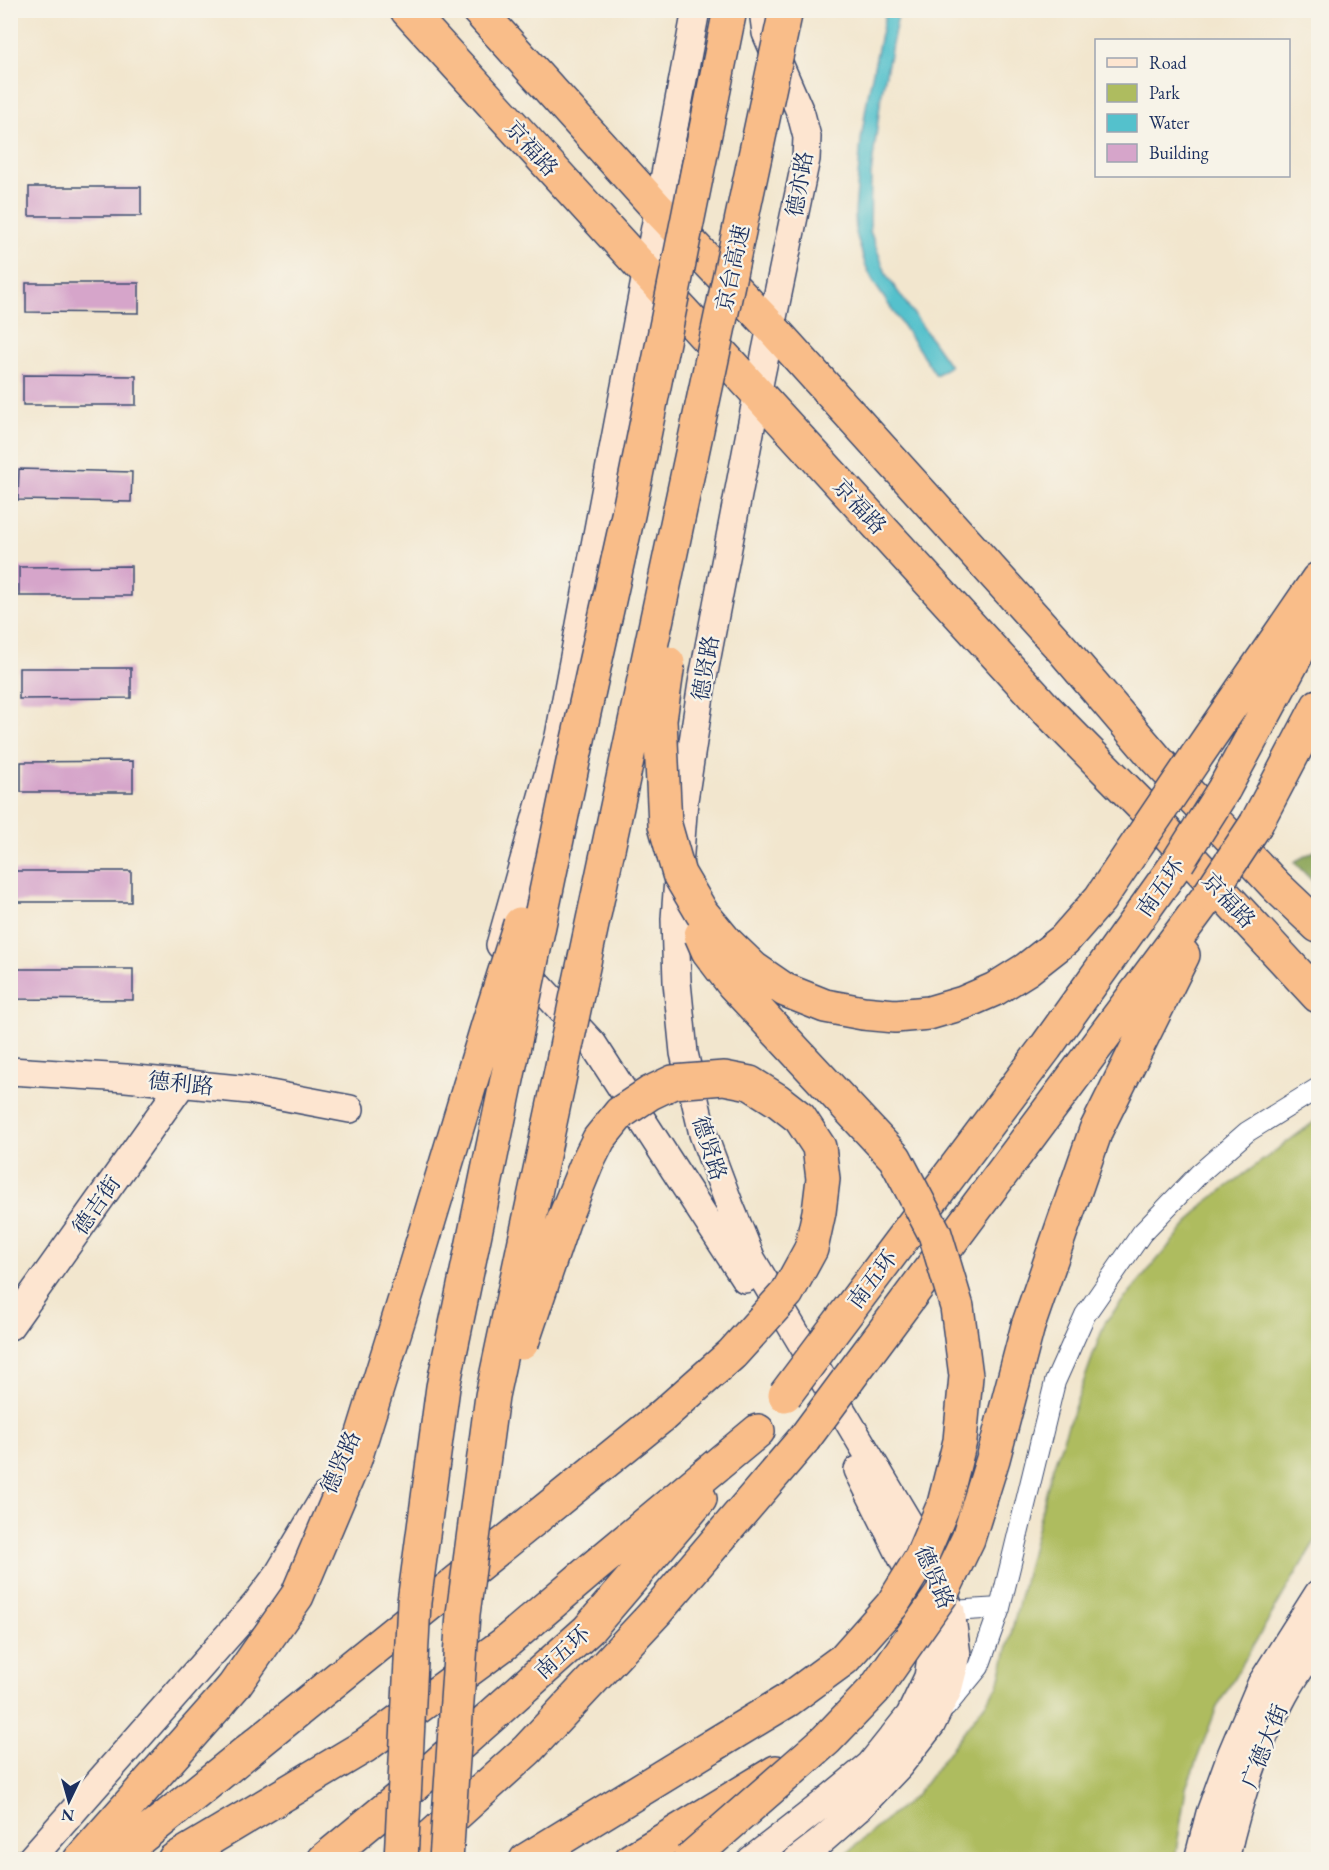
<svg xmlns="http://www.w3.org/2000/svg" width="1329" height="1870" font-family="'EB Garamond','Noto Serif SC',serif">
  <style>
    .green { fill: #aebc5f; stroke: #64765e; stroke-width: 1.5 }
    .forest { fill: #8aa456; stroke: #526a5a; stroke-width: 1.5 }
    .water { fill: #54c1cc; stroke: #387895; stroke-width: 1.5 }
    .building { fill: #d6a5ca }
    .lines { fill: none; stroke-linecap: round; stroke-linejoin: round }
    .street-casing { stroke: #3b4a6f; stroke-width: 22 }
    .secondary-casing { stroke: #3b4a6f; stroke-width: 30 }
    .highway-casing { stroke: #3b4a6f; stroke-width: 36 }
    .street { stroke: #fff; stroke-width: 20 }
    .secondary { stroke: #fde5d0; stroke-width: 27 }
    .highway { stroke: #f9bd89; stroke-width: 33 }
    .highway-bridge-casing { stroke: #3b4a6f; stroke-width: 36; stroke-linecap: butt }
    .highway-bridge { stroke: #f9bd89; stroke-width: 33 }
    .labels { text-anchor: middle; stroke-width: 4.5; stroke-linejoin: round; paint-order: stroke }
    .street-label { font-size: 22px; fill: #1b2f5e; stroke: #f7f3e8 }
  </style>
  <rect width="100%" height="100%" fill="#f7f3e8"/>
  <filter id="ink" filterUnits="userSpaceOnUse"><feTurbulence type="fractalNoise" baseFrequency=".0167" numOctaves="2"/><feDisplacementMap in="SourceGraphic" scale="12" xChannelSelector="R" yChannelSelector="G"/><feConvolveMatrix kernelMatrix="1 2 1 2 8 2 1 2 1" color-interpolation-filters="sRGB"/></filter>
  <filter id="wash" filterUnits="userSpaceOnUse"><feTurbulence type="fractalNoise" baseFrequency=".008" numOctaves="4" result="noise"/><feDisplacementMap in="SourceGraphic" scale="24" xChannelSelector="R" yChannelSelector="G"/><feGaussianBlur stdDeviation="1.35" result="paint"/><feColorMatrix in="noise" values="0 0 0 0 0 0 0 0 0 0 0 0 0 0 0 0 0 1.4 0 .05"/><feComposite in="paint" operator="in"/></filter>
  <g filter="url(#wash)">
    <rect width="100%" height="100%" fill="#f2e6ce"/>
    <path class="green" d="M1318,1119v417l-101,171 -31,81 -11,71h-336l78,-65 81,-108 53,-213 54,-151 99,-118z"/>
    <path class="forest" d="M1318,849v38l-24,-25z"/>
    <path class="water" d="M886,11h13l-18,86 -10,78 -1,56 17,45 63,90 -14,9 -62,-92 -9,-19 -9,-31 -1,-20 6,-73 7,-45z"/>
    <g id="blocks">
      <path class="building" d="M29,187h112v29h-112z
        M26,283h113v30l-113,-1z
        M23,375l113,1v29h-113z
        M19,469l113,3 -1,30 -113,-2z
        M131,566v30h-112v-29z
        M19,668h112v30l-112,1z
        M133,761v31h-112v-30z
        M10,871h121v31h-121z
        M10,969h123v31l-123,-1z"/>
    </g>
  </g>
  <g filter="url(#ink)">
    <use href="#blocks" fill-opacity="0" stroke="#3b4a6f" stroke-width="1.5"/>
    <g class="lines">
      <defs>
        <path id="street" d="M951,1611l49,-3
          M946,1707l33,-40 21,-59 55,-226 30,-67 57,-82 58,-60 47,-41 71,-44
          M10,1858l2,2"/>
        <path id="secondary" d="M763,10l3,23 35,81 6,23 -1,22 -45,216 -59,308 -18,117 -9,119 2,63 7,71 19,81 27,72 22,54 164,275 35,76 6,44 -9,35 -17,35 -32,41 -39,41 -41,36 -22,17
          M500,945l59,-209 137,-726
          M518,963l75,81 152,235
          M10,1071l116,7 123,12 101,19
          M10,1326l172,-242
          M30,1860l225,-255 24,-32 46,-77
          M751,1860l63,-49 56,-46 40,-50 18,-38 5,-32 -12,-49 -63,-126
          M1198,1860l12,-47 21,-58 30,-71 57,-90
          M1225,1860c12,-55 32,-116 59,-165 10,-18 23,-36 34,-54"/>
        <path id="highway" d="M407,10l639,699 95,96 177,191
          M478,10l180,199 113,118 293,324 93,109 120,127 41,39
          M1196,757l122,-178
          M1224,789l94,-174
          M1256,824l62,-118
          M1028,1326l68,-196 87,-175
          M827,1339l219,-292 132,-185
          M847,1381l362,-486
          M80,1860l141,-159
          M113,1860l549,-444
          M174,1860l191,-114 139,-102 89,-76 165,-137
          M324,1860l80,-66 184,-164 112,-131
          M404,1860l27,-23 96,-87 129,-138 148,-173
          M526,1860l186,-114
          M631,1860l145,-88"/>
      </defs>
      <use href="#street" class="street-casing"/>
      <use href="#secondary" class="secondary-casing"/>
      <use href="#highway" class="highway-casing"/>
      <use href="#street" class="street"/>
      <use href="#secondary" class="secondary"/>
      <use href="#highway" class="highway"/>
      <defs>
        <path id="highway-bridge" d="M668,663l-8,57 5,105 14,49 23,39 24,29 27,26 32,22 40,16 38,7 32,3 34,-3 34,-10 32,-14 32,-20 37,-29 36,-41 96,-142
          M1178,862l46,-73
          M1209,895l47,-71
          M701,935l7,16 25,33 162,174 40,76 22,73 9,69 -6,65 -16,63 -23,54 -29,47 -48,54 -56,41 -76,46
          M522,1343l42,-124 23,-56 12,-24 21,-26 30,-20 23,-11 51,-4 26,5 27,17 23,18 19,29 4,32 -4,33 -8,37 -24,44 -55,61 -70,62
          M785,1395l42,-56
          M804,1439l43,-58
          M221,1701l13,-15 63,-90 58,-137 59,-189 74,-245 32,-101
          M401,1860l13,-258 29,-215 130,-625 55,-247 102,-505
          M446,1860l17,-246 29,-218 294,-1386
          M689,1860l137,-120 49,-51 66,-94 27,-56 25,-80 35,-133"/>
      </defs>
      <use href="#highway-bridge" class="highway-bridge-casing"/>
      <use href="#highway-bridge" class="highway-bridge"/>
    </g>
  </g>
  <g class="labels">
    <g class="street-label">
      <text transform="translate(532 148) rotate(48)" y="8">京福路</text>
      <text transform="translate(799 184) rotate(-80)" y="8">德亦路</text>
      <text transform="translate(732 268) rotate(-78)" y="8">京台高速</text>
      <text transform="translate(860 506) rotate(47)" y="8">京福路</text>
      <text transform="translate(705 668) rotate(-80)" y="8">德贤路</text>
      <text transform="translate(1160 887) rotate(-55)" y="8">南五环</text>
      <text transform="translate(1229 900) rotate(47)" y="8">京福路</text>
      <text transform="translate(181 1083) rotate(6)" y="8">德利路</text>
      <text transform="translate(710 1148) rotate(72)" y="8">德贤路</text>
      <text transform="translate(96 1205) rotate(-55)" y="8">德吉街</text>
      <text transform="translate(872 1279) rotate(-53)" y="8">南五环</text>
      <text transform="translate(340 1462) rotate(-66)" y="8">德贤路</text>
      <text transform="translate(935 1577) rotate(67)" y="8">德贤路</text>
      <text transform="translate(562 1652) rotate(-43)" y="8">南五环</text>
      <text transform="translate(1264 1746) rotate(-68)" y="8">广德大街</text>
    </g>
  </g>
  <rect width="1329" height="1870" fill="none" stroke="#f7f3e8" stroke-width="36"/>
  <rect x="1095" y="39" width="195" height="138" fill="#f7f3e8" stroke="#9fa5b1" stroke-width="1.5"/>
  <rect x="1107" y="58" width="30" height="9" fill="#fde5d0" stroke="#9fa5b1" stroke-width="1.5"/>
  <text x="1149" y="69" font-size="18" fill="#1b2f5e">Road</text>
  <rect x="1107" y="84" width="30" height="18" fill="#aebc5f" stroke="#9fa5b1" stroke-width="1.5"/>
  <text x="1149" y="99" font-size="18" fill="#1b2f5e">Park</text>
  <rect x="1107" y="114" width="30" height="18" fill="#54c1cc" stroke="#9fa5b1" stroke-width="1.5"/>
  <text x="1149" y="129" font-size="18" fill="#1b2f5e">Water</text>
  <rect x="1107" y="144" width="30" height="18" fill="#d6a5ca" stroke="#9fa5b1" stroke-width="1.5"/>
  <text x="1149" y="159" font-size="18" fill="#1b2f5e">Building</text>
  <g transform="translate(69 1801) rotate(185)" stroke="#f7f3e8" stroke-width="4.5" paint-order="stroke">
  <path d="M0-4.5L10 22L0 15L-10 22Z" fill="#1b2f5e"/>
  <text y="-9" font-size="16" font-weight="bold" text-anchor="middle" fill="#1b2f5e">N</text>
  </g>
</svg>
